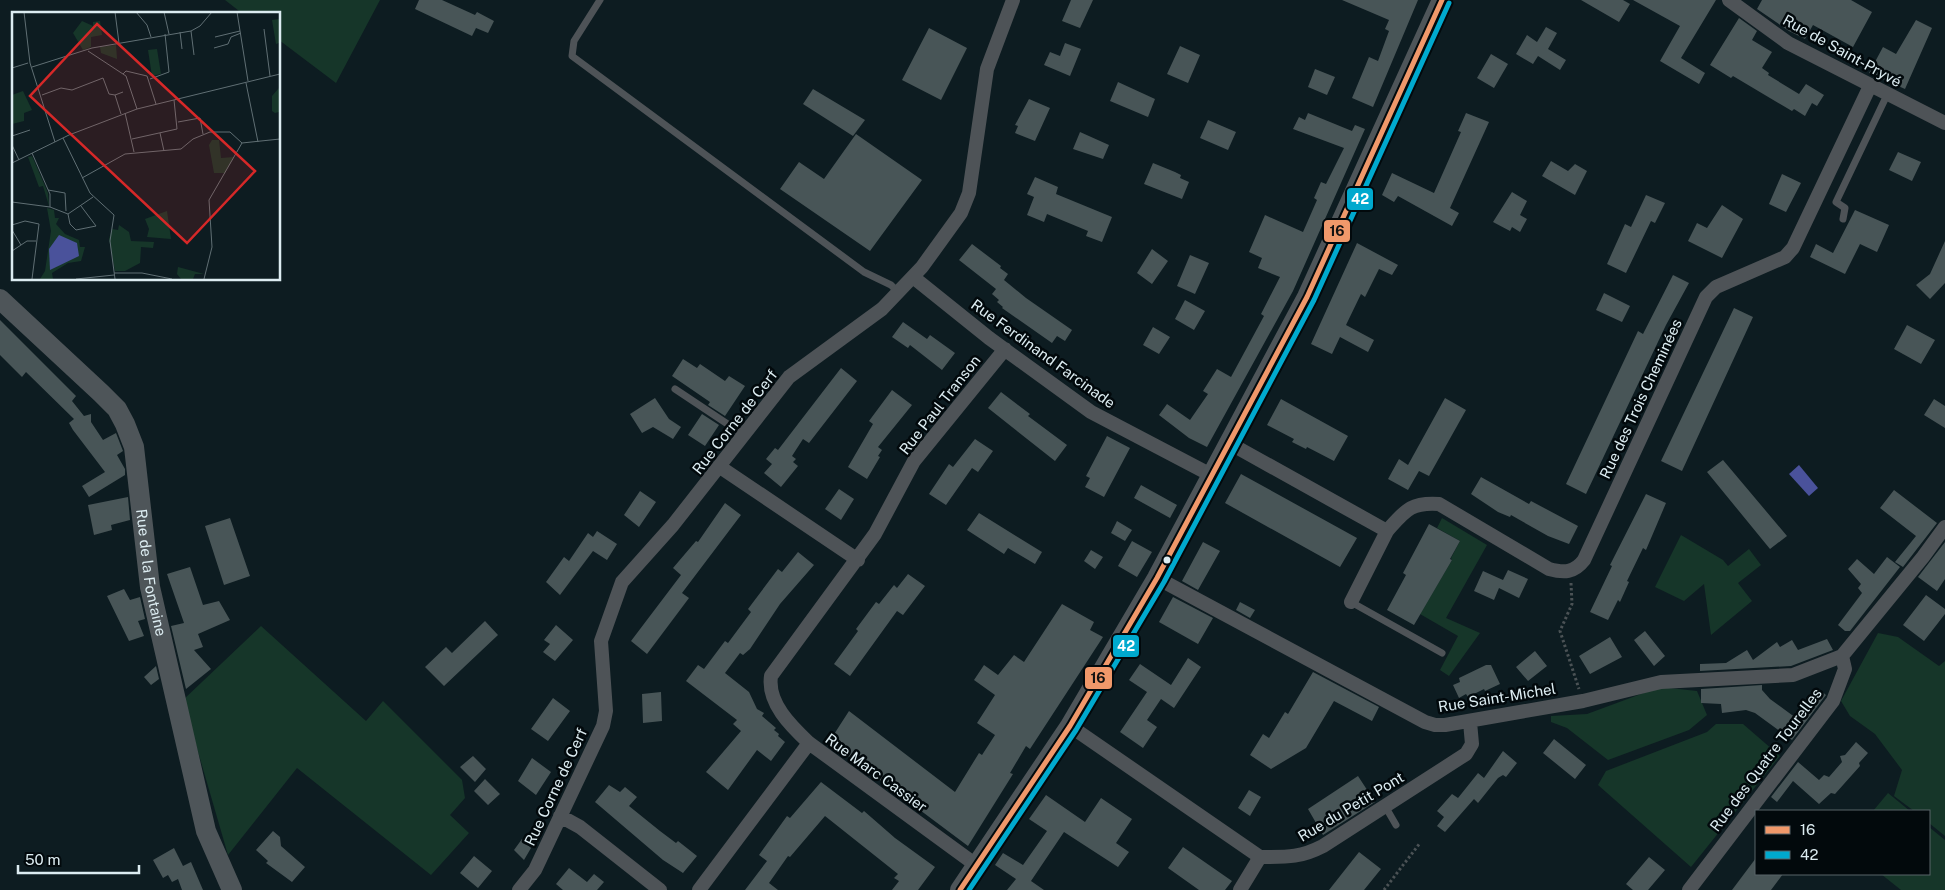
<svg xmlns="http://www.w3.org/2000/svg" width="1945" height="890" font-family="'Public Sans',sans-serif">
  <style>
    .green { fill: #163629 }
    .water { fill: #4a529b }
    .building { fill: #485557 }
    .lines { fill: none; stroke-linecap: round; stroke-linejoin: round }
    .path { stroke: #4b5255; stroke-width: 3; stroke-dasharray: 2.5 2.5; stroke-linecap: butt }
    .lane { stroke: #4e5357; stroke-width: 7 }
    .street { stroke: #4e5357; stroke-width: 14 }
    .secondary { stroke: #4e5559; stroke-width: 20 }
    .bus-1-casing { stroke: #02090c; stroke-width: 9 }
    .bus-2-casing { stroke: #02090c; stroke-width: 9 }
    .bus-1 { stroke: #f0986a; stroke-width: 5 }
    .bus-2 { stroke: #00a9ce; stroke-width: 5 }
    .bus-dot { fill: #dcecf1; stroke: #02090c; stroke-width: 2 }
    .labels { text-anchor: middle; stroke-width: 5; stroke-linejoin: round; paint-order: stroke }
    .street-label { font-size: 15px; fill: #dcecf1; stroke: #02090c }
    .inset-road { fill: none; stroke: #606f74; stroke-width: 1 }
    .view { fill: #d62828; fill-opacity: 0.15; stroke: #d62828; stroke-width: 2.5 }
    .inset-edge { fill: none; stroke: #dcecf1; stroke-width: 2.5 }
    .line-badge { stroke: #02090c; stroke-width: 2 }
    .badge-label { font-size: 14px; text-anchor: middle; font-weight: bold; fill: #fff }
    .pale-badge-label { font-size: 14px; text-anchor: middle; font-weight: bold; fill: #111 }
  </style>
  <rect width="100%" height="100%" fill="#0d1c21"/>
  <path class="green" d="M225,0h155l-44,83 -57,-43v-26h-36z
    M1442,518l45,27 -41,73 34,15 -31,43 -9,-6 18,-34 -38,-22 32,-54 -1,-2 9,-17 -23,-13z
    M1681,535l42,25 5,6 21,-17 12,16 -23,18 14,18 -41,34 -7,-51 -20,17 -29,-14z
    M261,626l105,95 17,-20 79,79 3,18 -15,17 19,18 -38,42 -134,-107 -69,87 -45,-155z
    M1878,633l20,4 41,29 6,-5v175l-16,-13v-12h-15l-20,-15 8,-26 -27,-36 -25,-18 -9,-15z
    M1660,687l37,4 10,24 -18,15 -81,30 -41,-32 -16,-6v-6l36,-2z
    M1716,724h27l37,32 -89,111 -93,-82 8,-14 101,-39z
    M1888,793l22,18h-37z
    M1929,827l16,13v50h-44l-20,-16h48z"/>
  <path class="water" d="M1799,465l19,23 -9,8 -20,-22z"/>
  <path class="building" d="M419,0h23l33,15 2,-3 17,9 -6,12 -12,-5 -4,8 -57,-27z
    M1071,0h22l-13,28 -18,-7z
    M1342,0h76l-45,107 -21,-9 17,-41 9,4 11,-30 -4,-2 4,-9z
    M1581,0h42l7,4 -11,18z
    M1633,0h83l-35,58 24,15 -6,11 -39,-23 20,-35z
    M1762,0h89l21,12 -19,35 -40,-22 -8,14 -16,-8 -32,-22z
    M1739,18l18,13 -5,9 20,12 -10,16 7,5 -1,2 31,19 7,-10 18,11 -7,11 -5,-3 -7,13 -11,-7 -2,2 -59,-35 -2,2 -21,-13z
    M1916,20l16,8 -27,61 -36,-16 14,-26 13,7z
    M1546,27l11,6 -9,16 18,11 -6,10 -22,-14 -5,8 -17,-10 11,-19 10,7z
    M929,28l38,20 -26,52 -39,-20z
    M1065,43l16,6 -11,27 -26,-11 6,-13 10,4z
    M1180,46l20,9 -12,28 -21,-9z
    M1491,54l17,10 -14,24 -17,-10z
    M1315,69l20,8 -8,18 -19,-8z
    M1118,82l37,17 -7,18 -38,-16z
    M813,89l52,31 -12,16 -50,-32z
    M1029,99l21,9 -15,33 -20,-8 3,-7 -3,-1z
    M1308,113l44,18 3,-6 10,4 -72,162 -86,156 -18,-9 -30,-23 8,-11 23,16 18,-26 -5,-3 14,-22 14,8 33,-61 -3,-2 19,-37 -22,-9 4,-10 -13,-6 16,-37 38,17 14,-32 -3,-2 7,-16 5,2 18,-36 -51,-19 6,-12 6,3z
    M1466,113l23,9 -39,86 9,5 -7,13 -54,-30 -4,6 -12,-7 10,-22 42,20 27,-61 -3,-1z
    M1208,120l28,12 -8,18 -28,-12z
    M1080,132l29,13 -6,14 -30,-10z
    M856,134l66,46 -52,71 -90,-62 19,-27 25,17z
    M1898,152l23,10 -9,19 -23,-11z
    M1551,161l17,10 7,-7 12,7 -12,24 -33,-19z
    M1153,163l22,9 6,3 -1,3 9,4 -7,17 -38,-15z
    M1782,174l19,9 -15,29 -17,-8z
    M1035,177l23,10 -2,7 56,23 -10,25 -16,-6 2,-5 -41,-17 -3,8 -17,-7 7,-18 -7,-3z
    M1512,192l15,9 -7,14 7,4 -7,13 -8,-5 -2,4 -17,-9z
    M1646,195l19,8 -10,20 -4,-2 -25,52 -19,-9 18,-40 6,3z
    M1722,205l21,14 -21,39 -34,-17 9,-18 10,5z
    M1855,210l34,15 -12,27 -17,-8 -15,30 -35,-17 6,-13 17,9z
    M1945,241v42l-15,16 -14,-14 14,-11z
    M1357,243l41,22 -6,10 -13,-6 -14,28 -4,-3 -15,31 28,15 -6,12 -28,-15 -8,17 -21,-10z
    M972,244l29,22 -1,2 8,6 -4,6 22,18 46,32 -7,11 -8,-5 -5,7 -50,-35 1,-1 -6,-5 2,-2 -7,-6 4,-5 -37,-29z
    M1152,249l16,12 -16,23 -15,-11z
    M1190,255l19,8 -14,31 -18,-8z
    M1673,275l16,8 -23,42 -80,169 -20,-10 72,-153 5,3z
    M1604,293l26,13 -8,16 -26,-12z
    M1185,300l20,11 -11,19 -19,-11z
    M1734,308l19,9 -71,154 -21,-10z
    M0,320l76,76 -4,5 12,15 7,-2v8l12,18 13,-7 7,18 -6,4 8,14v6l-36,22 -7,-11 23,-14 -32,-42 -4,-7 5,-4 -48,-47 -4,5 -22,-22z
    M903,322l24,17 3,-4 25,18 -13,17 -32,-25 -2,3 -16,-11z
    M1907,325l28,15 -14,24 -27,-15z
    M1153,327l17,10 -11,17 -16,-9z
    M683,359l14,9 3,-4 25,17 4,-5 16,10 -20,30 -17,-11 2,-3 -38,-26z
    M841,368l16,13 -48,62 -6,-4 -11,17 4,3 -3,3 5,4 -17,21 -17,-14 8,-9 -6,-5 9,-11 3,2z
    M892,390l20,15 -34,42 4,3 -4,6 2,1 -13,22 -19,-12 25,-43 -4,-3z
    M1001,392l29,22 -2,2 39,29 -12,16 -67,-53z
    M655,398l14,21 12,8 -8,12 -20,-12 -11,6 -12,-19z
    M1445,398l21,12 -37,66 -10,-5 -11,19 -20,-11 11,-20 9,6z
    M1281,399l67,37 -14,25 -27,-14 -1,2 -14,-7 2,-3 -27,-14z
    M1934,399l11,7v22l-21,-13z
    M702,414l17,11 -14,21 -17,-11z
    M1107,436l23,12 -26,49 -19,-10 5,-9 -4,-2z
    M975,439l18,12 -15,21 -6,-4 -26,37 -17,-11 20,-30 4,3z
    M1723,460l64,76 -17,13 -63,-77z
    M1241,474l116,64 -17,29 -115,-64z
    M1481,477l48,27 2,-3 47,25 -9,18 -21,-8 -37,-21 -1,2 -12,-5 -27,-18z
    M1141,485l36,20 -7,13 -36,-20z
    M839,489l15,10 -13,21 -16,-11z
    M1894,490l43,33 -34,44 -8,-5 21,-26 -36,-28z
    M640,491l16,11 -17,25 -15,-12z
    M1646,494l20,9 -20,47 -3,-2 -16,33 2,1 -9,20 -2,-2 -10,20 -18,-8 22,-46 -2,-1z
    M128,497l2,23 -19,5 1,5 -18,5 -6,-30z
    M725,503l16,12 -59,78 7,5 -42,56 -16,-13 50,-66 -8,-7 23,-27 2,1z
    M979,513l63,39 -7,12 -27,-16 -4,6 -37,-24z
    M230,518l20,58 -26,9 -19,-59z
    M1117,521l15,9 -7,11 -14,-8z
    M1429,524l31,17 -10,18 2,1 -38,65 -27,-15 19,-35 -3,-2z
    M597,531l20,13 -10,16 -14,-9 -33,44 -14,-13 18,-25 5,4 19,-28 5,4z
    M1132,541l20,11 -15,25 -19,-11z
    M1203,542l17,9 -22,39 -16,-9z
    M1945,542v37l-8,12 -19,-14z
    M1091,550l12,7 -8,12 -11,-8z
    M798,552l16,13 -34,39 -30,45 -7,6 -3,-2 -15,20 24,19 8,17 7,4 -2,3 14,12 -2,2 5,4 -1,2 7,6 -14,19 -14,-11 -29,40 -22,-18 35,-41 -8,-7 4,-4 -51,-39 12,-16 6,4 21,-28 3,2 23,-31 -3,-3 30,-40 4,3z
    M1887,557l13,10 -50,64h-5l-7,-6 24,-32 -4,-5 3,-4 -13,-15 9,-10 17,15z
    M190,567l13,38 16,-4 11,19 -32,14 5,13 -9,3 17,19 -25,20 -15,-63 13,-3 -17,-49z
    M1508,570l20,9 -9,19 -20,-10 -5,12 -20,-9 9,-20 20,9z
    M908,574l17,12 -22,29 -6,-4 -47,65 -16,-12 24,-33 -2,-2 20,-27 3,2 15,-19 3,3z
    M124,589l6,11 10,-3 5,22 -7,2 6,15 -15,5 -22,-45z
    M1926,595l19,14v5l-21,27 -21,-16z
    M1173,597l40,21 -15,26 -39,-22z
    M1240,602l15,8 -5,8 -14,-8z
    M1062,604l32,18 -4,8 13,7 -73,112 -4,-3 -16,27 3,1 -45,72 -139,-104 20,-31 106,81 24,-39 3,2 13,-20 -18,-12 18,-28 -21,-15 10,-15 14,10 16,-20 10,7z
    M485,621l13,14 -54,51 -19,-19 21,-20 6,6z
    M556,625l17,15 -18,21 -12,-9 7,-8 -6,-4z
    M1645,631l20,25 -11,10 -20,-26z
    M1610,637l12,20 -32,17 -11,-18z
    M1827,639l6,11 -42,16 -91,5v-7l26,-1 21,-13 6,10 24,-18 3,5 12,-7 6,10z
    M1535,651l12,15 -19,15 -12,-14z
    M1188,658l13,9 -27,41 -13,-9 -14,21 10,7 -14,21 -23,-16 27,-40 -18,-12 11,-16 31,21z
    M1486,665h5l9,19 -15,7 -1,-2 -16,8 -2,-3 -7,4 -6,-13 7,-3 -1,-4z
    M156,666l3,13 -8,6 -7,-8z
    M1313,672l66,35 -7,14 -38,-20 -28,47 -35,21 -21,-14 13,-21 6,4 16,-26 3,2z
    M1762,685v5l8,9 26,19 23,-29 7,6 -34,45 -37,-27 -9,-3 -24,3 -1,-9 -20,-1v-14z
    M661,692l1,29 -19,2 -1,-29z
    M553,698l17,13 -22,30 -17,-12z
    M1554,739l32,26 -11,14 -32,-26z
    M1856,742l12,11 -9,10 1,3 -25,28 -4,-1 -12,11 -26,-23 -16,21 -6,-5 27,-35 21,18 5,-5 5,2 13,-15 -2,-6 5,-1z
    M1503,751l14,12 -11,14 -3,-2 -5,3 -20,25 -4,-4 -29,33 -8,-6 7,-9 -7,-6 15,-17 6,4 20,-25 6,5z
    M473,756l13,13 -11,13 -15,-15z
    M532,758l19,14 -15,23 -18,-14z
    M1358,776l17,26 -52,33 -15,-26z
    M485,779l15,15 -12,11 -14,-14z
    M821,782l41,31 2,-2 31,27 40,29 -17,23h-26l7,-9 -5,-3 4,-4 -73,-58 -35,41 -2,-1 -19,27 9,7h-33l22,-29 -8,-6 28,-39 3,2z
    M609,785l11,7 5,-5 12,10 -8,9 31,25 16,12 2,-2 19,15 -14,17 -20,-13 -68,-58z
    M1249,790l12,7 -11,19 -12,-8z
    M1046,795l39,27 16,-24 31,21 -16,24 13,9 -11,15 -54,-35 -33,49 13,9h-37l9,-11 -21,-14 8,-12 20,12 24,-34 -18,-12z
    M273,831l7,6 1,9 24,21 -13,15 -26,-19 2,-2 -12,-11z
    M522,839l9,9 -7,12 -10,-10z
    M1183,847l49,34 -7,9h-26l-31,-22z
    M174,848l9,18 8,-4 12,28h-21l-4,-11 -6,3 -4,-7 -5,3 -10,-18z
    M1359,852l22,17 -17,21h-35z
    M474,856l18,15 -14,17 -18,-15z
    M1649,857l16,13 -17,20h-15l-7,-6z
    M1756,858v16h27l-12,16h-39z
    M569,868l18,14 7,-8 10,8 -7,8h-34l-7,-6z"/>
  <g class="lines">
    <path class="path" d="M1571,583l1,21 -12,27 19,58
      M1384,890l36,-47"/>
    <path class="lane" d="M600,0l-26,41 -2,15 292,216 27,13 8,8
      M1843,219l2,-11 -9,-6 51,-107
      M675,389l69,46
      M1351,602l91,51
      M1385,806l11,19"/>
    <path class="street" d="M1729,0l59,43 157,80
      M913,277l76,61 102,74 122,64
      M1229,443l158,88 -36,71
      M720,467l138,93
      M1387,531c18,-20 23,-29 52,-27l110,65c15,4 25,4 35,-9l122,-263 10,-10 69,-30 8,-9 77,-162
      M1157,578l268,144 10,3h10l138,-24 78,-19 132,-7 49,-19 81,-99 22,-30
      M1070,726l190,131c26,0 40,1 63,-11l143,-92 6,-10 -2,-22
      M560,816l20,11 80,63
      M976,865l-167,-122c-18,-17 -42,-40 -38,-67l104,-142 39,-73 91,-112
      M519,890l16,-20 68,-144 3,-15 -5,-70 21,-59 51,-57 116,-148 93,-68 40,-42 39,-54 8,-20 18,-124 26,-69
      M699,890l110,-147
      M1240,890l20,-33
      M1689,890l144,-189 12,-32 -3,-13"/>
    <g class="secondary">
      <path id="s1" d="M0,299l101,94 16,16 8,15 9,23 16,140 56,244 26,59"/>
      <path d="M960,890l110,-164 87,-148 150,-281 135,-297"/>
    </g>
    <defs>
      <path id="bus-1" d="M960,890l110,-164 87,-148 150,-281 135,-297"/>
      <path id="bus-2" d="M969,890l107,-160 88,-148 150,-282 135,-297"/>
    </defs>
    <use href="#bus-1" class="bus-1-casing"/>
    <use href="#bus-2" class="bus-2-casing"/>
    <use href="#bus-1" class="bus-1"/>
    <use href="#bus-2" class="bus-2"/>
  </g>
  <circle class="bus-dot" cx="1167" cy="560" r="4.5"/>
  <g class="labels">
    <g class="street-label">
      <text transform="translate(1842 51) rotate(29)" y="5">Rue de Saint-Pryvé</text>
      <text transform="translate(1043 354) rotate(36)" y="5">Rue Ferdinand Farcinade</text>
      <text transform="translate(1641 399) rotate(-65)" y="5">Rue des Trois Cheminées</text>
      <text transform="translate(940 405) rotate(-52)" y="5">Rue Paul Transon</text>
      <text transform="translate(735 422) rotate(-52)" y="5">Rue Corne de Cerf</text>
      <text dy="5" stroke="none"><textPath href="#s1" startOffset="329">Rue de la Fontaine</textPath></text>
      <text transform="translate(1497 698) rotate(-9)" y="5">Rue Saint-Michel</text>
      <text transform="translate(1766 760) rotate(-53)" y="5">Rue des Quatre Tourelles</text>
      <text transform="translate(876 773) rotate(36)" y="5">Rue Marc Cassier</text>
      <text transform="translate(556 787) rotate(-65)" y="5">Rue Corne de Cerf</text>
      <text transform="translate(1351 807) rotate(-31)" y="5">Rue du Petit Pont</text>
    </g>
  </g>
  <g transform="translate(12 12)">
    <rect width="268" height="268" fill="#0d1c21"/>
    <path d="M267,7v24l-3,1 -4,-24zM70,9l11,5v-4l7,-1 2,14 -11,2v10l-8,3 -10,-17zM104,33l1,14 -16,-6 -1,-6zM145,37l4,25 -9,2 -4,-26zM267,76v24l-4,1 -3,-2v-15zM11,79l9,19 -8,3v8l-12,3v-29zM200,128h7l2,18 13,-1 -9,16h-11l-5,-28zM20,144l16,37 1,13 -6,-20 -4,1 -11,-30zM35,196l7,2 1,8h4l-3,6 9,10 14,6 1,7h5l-4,14 -13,2 -16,10 1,6h-13l5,-8 6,-40zM155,199l4,28 -24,-2 2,-8 -4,-10zM107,213l10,7 2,9 23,1 -1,6 -12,-1 -1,16 -15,8h-10l-6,-32 3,-10 6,1zM166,255l26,7h-9l-2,5h-12l-4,-5z" fill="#163629"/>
    <path d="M47,223l18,8 2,13 -29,14 -1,-21z" fill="#4a529b"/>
    <path class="inset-road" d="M12,0l6,51M103,0l4,31M124,0l11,13 4,12M152,0l5,22M225,0l11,69M252,17l6,47M179,19l3,24M168,20l2,17M203,25l25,-6M202,36l14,-4 3,-7 10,-4M76,39l38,25 11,33M18,51l25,79M20,55l60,-19 99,-17 9,-5 12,-14M0,56l16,-5M111,62l3,-3 21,5 9,28M138,67l19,-7 -4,-38M234,71l12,59M30,83l19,-7 11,2 31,-12 6,16 6,1M113,101l9,39M109,102l-6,-19 8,-3M166,110l22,-4 3,16M148,121l4,18M0,124l18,-6M51,126l27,55 24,22 -4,26 5,38M120,127l45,-10 -3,-29M230,131l38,-4M0,133l7,15M20,141l18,41v13M0,151l57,-28 68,-26 143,-35M70,166l43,-24 56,-5 12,-10 17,-7h20l12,11M36,178l17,3 1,18M0,190l38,5 18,7 25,-17M56,202l2,10 6,6 20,-4 -15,-20M0,213l13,-4 14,3 -7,55M0,218l9,15M0,239l15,-10h9M102,261h28l30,6M64,267l38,-4M192,267l8,-32 -3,-47 33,-57"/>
    <path class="view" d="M85,12l158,147 -68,72 -157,-147z"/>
    <rect width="268" height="268" class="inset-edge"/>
  </g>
  <g class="line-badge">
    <rect x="1346" y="187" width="28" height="24" rx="5" fill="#00a9ce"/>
    <rect x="1323" y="219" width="28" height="24" rx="5" fill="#f0986a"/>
    <rect x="1112" y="634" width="28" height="24" rx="5" fill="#00a9ce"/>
    <rect x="1084" y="666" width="29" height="24" rx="5" fill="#f0986a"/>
  </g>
  <g class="badge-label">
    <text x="1360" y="204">42</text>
    <text x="1126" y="651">42</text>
  </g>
  <g class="pale-badge-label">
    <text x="1337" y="236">16</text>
    <text x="1098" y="683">16</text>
  </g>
  <rect x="1755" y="810" width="175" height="65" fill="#02090c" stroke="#596468"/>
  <rect x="1765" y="826" width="25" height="8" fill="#f0986a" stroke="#596468"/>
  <text x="1800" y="835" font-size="15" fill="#dcecf1">16</text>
  <rect x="1765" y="851" width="25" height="8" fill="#00a9ce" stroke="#596468"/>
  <text x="1800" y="860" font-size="15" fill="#dcecf1">42</text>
  <path d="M18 865v8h121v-8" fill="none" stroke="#dcecf1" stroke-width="2.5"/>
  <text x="25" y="865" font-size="15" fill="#dcecf1" stroke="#02090c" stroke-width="4" paint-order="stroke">50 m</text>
</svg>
